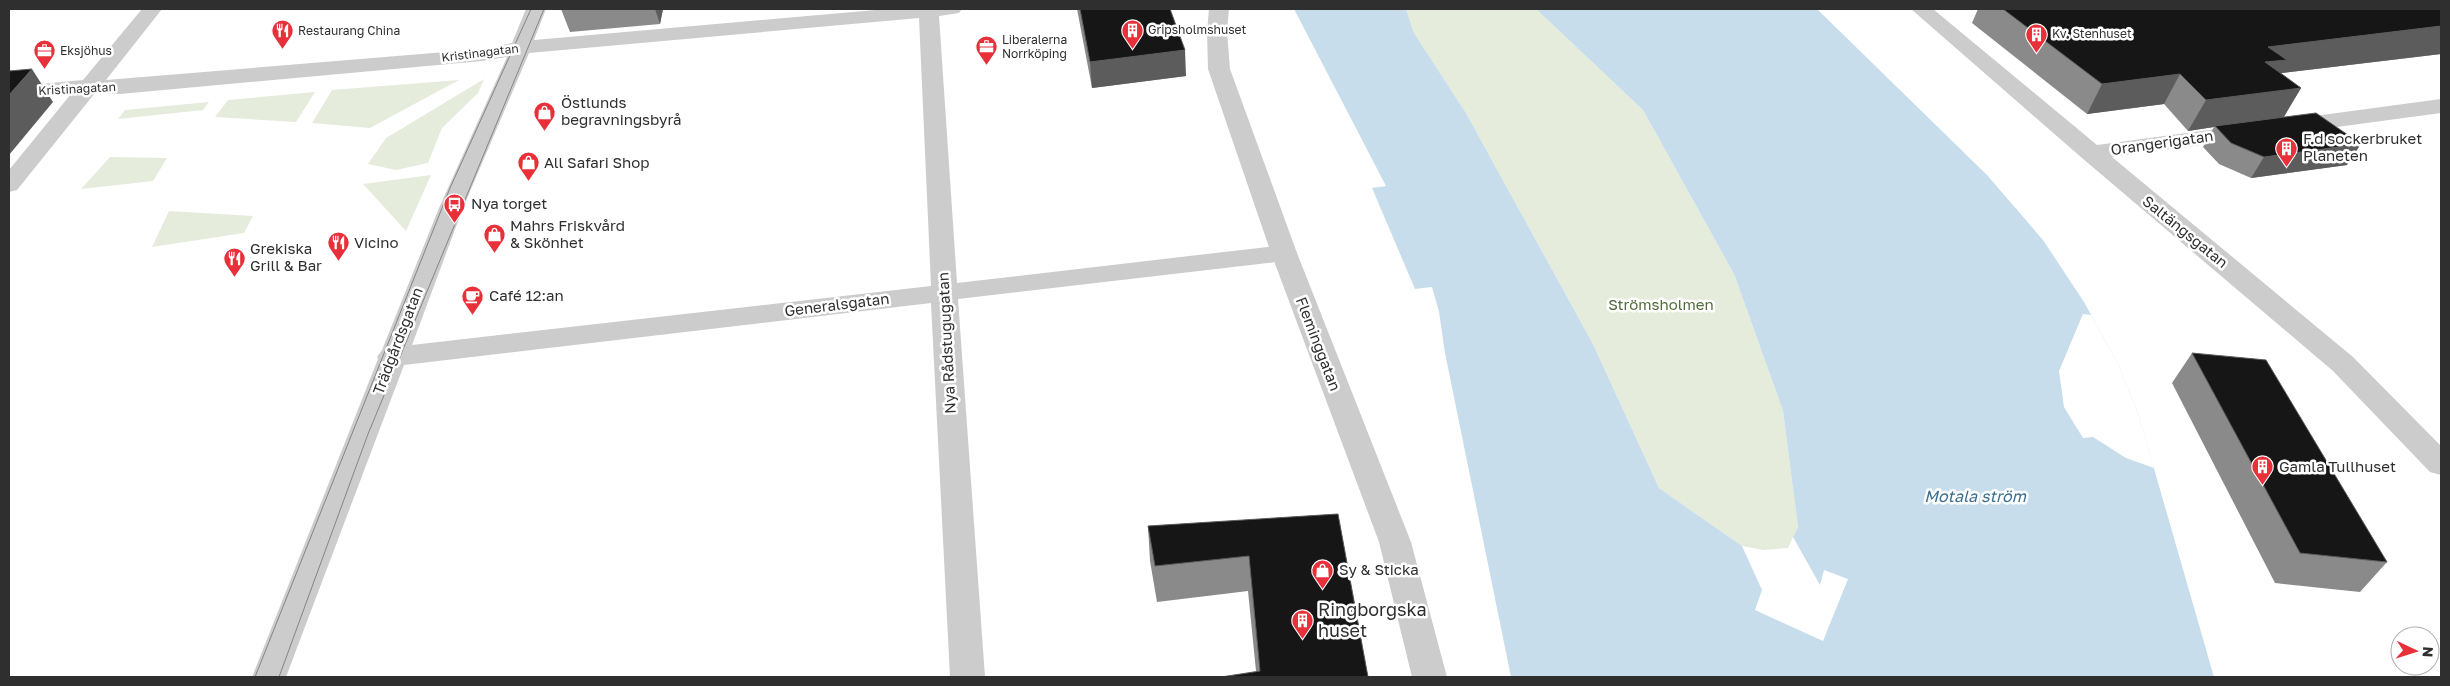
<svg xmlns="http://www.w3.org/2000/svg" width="2450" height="686" font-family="'Golos Text',sans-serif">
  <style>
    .green { fill: #e5ecdc }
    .water { fill: #c8ddec }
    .pier { fill: #fff }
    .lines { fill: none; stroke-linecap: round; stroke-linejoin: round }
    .minor { fill: #ccc; fill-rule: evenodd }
    .tertiary { fill: #ccc; fill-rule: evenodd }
    .tram { stroke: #848484; stroke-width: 1 }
    .wall { fill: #8a8a8a }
    .shaded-wall { fill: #5c5c5c }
    .building { fill: #161616; stroke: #5c5c5c }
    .labels { text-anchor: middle; stroke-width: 5; stroke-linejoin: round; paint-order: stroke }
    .far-poi-label { font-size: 12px; fill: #2f2f2f; stroke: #fff; text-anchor: start }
    .far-street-label { font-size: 12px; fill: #2f2f2f; stroke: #fff }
    .poi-label { font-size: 15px; fill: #2f2f2f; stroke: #fff; text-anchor: start }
    .street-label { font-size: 15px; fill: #2f2f2f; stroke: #fff }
    .park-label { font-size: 15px; fill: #516b3b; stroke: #fff }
    .water-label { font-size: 16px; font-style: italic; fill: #3c6f92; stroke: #fff }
    .near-poi-label { font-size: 18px; fill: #2f2f2f; stroke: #fff; text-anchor: start }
  </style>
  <rect width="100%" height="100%" fill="#fff"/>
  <path class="green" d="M1406,9h130l107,101 91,164 49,137 15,116 -10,21 -24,2 -22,-4 -83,-58 -66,-144 -127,-231 -52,-80z
    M484,79l-6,14 -36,35 -14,35 -32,7 -28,-6 18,-26z
    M459,80l-89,48 -58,-5 20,-33z
    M315,92l-19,30 -81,-5 13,-17z
    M209,102l-6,8 -85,9 7,-9z
    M110,157l57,1 -14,23 -72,8z
    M431,175l-25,56 -43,-47z
    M169,211l84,5 -9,17 -92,14z"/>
  <path class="water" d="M1294,9h112l8,24 52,80 127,231 66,144 83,58 22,4 24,-2 10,-21 -15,-116 -49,-137 -91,-164 -107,-101h281l170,166 56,65 41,62 34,62 20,49 76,264h-703l-66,-324 -6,-41 -7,-25 -17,2 -43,-101 14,-2z"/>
  <path class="pier" d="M2083,314l8,1 27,49 20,49 16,55 -28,-10 -33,-21 -10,1 -19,-31 -5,-36z
    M1793,537l27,48 4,-15 24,9 -25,62 -68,-31 7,-20 -20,-44 22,4 24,-2z"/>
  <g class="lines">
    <path class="minor" d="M142,9h20l-56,71 376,-31 30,-6 14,-34h20l-12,31 353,-31h75l-3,4 -20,3 18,267 327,-38 9,2 4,6 -4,6 -9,2 -326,38 27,378h-35l-19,-374 -527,62 -118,312h-34l126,-318 -1,-2 5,-7 57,-142 68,-151 -25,4 -362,33 -25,-1 -78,97 -8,2v-22l62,-76 -62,7v-14l74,-7zM919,18l12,268 -519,59 51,-137 66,-155z
      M1911,9h22l164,136 149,-20 8,2 3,5 -3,5 -8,2 -134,18 241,200 88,89v29l-11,-3 -97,-101 -251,-213z
      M2441,99v14l-149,20 -8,-2 -3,-5 3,-5 8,-2z"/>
    <path class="tertiary" d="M1209,9h20l-2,22 3,38 67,184 114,289 36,135h-35l-33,-135 -108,-289 -63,-184 -1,-38z"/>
    <path class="tram" d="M255,677l195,-489 81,-179
      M279,677l89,-243 176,-425"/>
  </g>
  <path class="wall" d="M561,9h102l-3,15 -90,8z
    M1077,9h93l16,67 -94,12z
    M1978,9h463v45l-160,19 20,15 -17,29 63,48 -96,13 -32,-14 -16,-17 11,-20 -26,4 -24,-27 -77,10 -115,-91z
    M2192,353l195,209 -27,30 -85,-9 -103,-200z
    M1338,514l30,163 -112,-6 -8,-80 -91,11 -7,-41 -2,-35z"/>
  <path class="shaded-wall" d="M655,9h8l-3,15z
    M2441,26v28l-184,22 11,-29z
    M1185,50l1,26 -94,12 -2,-26z
    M32,69l21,33 -44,53v-60z
    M2180,74l-16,30 -77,10 15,-30z
    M2301,88l-18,30 -68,8 -1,1 -26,4 18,-31z
    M2361,144l-14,21 -96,13 13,-21z"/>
  <path class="building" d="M1080,9h90l15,41 -95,12z
    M2003,9h438v17l-173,21 19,13 -22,2 36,26 -95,12 -26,-26 -78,10z
    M32,69l-23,26v-24z
    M2316,113l45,31 -97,13 -33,-14 -16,-17z
    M2192,353l74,7 121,202 -87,-9z
    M1338,514l30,163h-147l39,-6 -11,-115 -94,10 -7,-40z"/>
  <defs>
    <symbol id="building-pin" viewBox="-11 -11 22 30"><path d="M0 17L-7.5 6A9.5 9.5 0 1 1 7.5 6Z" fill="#e73039" stroke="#fff"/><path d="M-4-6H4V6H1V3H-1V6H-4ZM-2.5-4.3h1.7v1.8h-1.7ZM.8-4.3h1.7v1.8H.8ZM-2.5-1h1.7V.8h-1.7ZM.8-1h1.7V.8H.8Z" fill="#fff"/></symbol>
    <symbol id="restaurant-pin" viewBox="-11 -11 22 30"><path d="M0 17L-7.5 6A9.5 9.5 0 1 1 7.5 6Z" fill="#e73039" stroke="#fff"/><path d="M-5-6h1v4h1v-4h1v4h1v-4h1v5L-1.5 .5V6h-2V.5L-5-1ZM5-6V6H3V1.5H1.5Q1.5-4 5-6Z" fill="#fff"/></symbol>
    <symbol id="office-pin" viewBox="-11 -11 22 30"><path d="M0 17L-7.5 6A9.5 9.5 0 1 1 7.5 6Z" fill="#e73039" stroke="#fff"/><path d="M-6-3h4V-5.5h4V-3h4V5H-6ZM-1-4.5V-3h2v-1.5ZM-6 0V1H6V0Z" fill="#fff"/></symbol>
    <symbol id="shop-pin" viewBox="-11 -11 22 30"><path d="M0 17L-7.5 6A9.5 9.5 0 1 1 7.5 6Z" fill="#e73039" stroke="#fff"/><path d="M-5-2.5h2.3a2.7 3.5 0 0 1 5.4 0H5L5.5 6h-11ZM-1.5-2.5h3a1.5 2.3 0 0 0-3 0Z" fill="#fff"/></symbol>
    <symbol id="bus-pin" viewBox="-11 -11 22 30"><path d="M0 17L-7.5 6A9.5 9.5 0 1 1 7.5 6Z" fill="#e73039" stroke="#fff"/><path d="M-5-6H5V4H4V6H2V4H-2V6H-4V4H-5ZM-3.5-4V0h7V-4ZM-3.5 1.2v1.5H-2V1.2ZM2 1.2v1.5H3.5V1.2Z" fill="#fff"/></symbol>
    <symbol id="cafe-pin" viewBox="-11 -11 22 30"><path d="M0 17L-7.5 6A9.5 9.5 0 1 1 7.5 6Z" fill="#e73039" stroke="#fff"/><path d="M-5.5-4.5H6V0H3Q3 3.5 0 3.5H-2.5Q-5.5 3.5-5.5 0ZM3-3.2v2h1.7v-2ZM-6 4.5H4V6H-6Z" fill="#fff"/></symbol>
  </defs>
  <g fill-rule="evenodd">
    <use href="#building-pin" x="1120" y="18" width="25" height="34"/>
    <use href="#restaurant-pin" x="270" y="18" width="25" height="34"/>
    <use href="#building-pin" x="2024" y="22" width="25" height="34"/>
    <use href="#office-pin" x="974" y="34" width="25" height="34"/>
    <use href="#office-pin" x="32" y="38" width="25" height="34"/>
    <use href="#shop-pin" x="532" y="100" width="25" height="34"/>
    <use href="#building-pin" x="2274" y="136" width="25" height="34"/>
    <use href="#shop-pin" x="516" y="150" width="25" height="34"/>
    <use href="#bus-pin" x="442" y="192" width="25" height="34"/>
    <use href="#shop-pin" x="482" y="222" width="25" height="34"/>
    <use href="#restaurant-pin" x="326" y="230" width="25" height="34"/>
    <use href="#restaurant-pin" x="222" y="246" width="25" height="34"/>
    <use href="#cafe-pin" x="460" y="284" width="25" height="34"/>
    <use href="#building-pin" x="2250" y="454" width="25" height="34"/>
    <use href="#shop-pin" x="1310" y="558" width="25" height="34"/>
    <use href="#building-pin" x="1290" y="608" width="25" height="34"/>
  </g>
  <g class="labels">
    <g class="far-poi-label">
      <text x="1148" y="34">Gripsholmshuset</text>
      <text x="298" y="35">Restaurang China</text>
      <text x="2052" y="38">Kv. Stenhuset</text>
      <text x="1002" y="44">Liberalerna<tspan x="1002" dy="14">Norrköping</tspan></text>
      <text x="60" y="55">Eksjöhus</text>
    </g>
    <g class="far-street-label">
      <text transform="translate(480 53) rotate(-7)" y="4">Kristinagatan</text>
      <text transform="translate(77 89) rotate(-3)" y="4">Kristinagatan</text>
    </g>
    <g class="poi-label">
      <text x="561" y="108">Östlunds<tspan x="561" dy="17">begravningsbyrå</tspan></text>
      <text x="2303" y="144">F.d sockerbruket<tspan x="2303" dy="17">Planeten</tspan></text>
      <text x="544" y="168">All Safari Shop</text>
      <text x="471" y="209">Nya torget</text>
      <text x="510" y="231">Mahrs Friskvård<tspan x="510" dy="17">&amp; Skönhet</tspan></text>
      <text x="354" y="248">Vicino</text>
      <text x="250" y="254">Grekiska<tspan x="250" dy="17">Grill &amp; Bar</tspan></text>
      <text x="489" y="301">Café 12:an</text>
      <text x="2279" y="472">Gamla Tullhuset</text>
      <text x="1339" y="575">Sy &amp; Sticka</text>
    </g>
    <g class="street-label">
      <text transform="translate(2162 143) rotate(-8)" y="5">Orangerigatan</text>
      <text transform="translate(2185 232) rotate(39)" y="5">Saltängsgatan</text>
      <text transform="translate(837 305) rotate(-7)" y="5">Generalsgatan</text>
      <text transform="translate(398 341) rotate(-69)" y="5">Trädgårdsgatan</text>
      <text transform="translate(947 343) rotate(-93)" y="5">Nya Rådstugugatan</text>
      <text transform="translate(1318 344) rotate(69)" y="5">Fleminggatan</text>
    </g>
    <g class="park-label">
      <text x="1661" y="310">Strömsholmen</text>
    </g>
    <g class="water-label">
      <text x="1975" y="502">Motala ström</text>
    </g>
    <g class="near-poi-label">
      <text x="1318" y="616">Ringborgska<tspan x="1318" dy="21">huset</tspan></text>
    </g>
  </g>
  <rect width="2450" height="686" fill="none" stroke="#2f2f2f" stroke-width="20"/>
  <g transform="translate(2415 651) rotate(94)"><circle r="24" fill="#ffffff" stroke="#acacac"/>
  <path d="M0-4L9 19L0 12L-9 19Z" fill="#e73039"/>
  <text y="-8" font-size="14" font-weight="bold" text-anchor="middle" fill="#2f2f2f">N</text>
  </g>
</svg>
